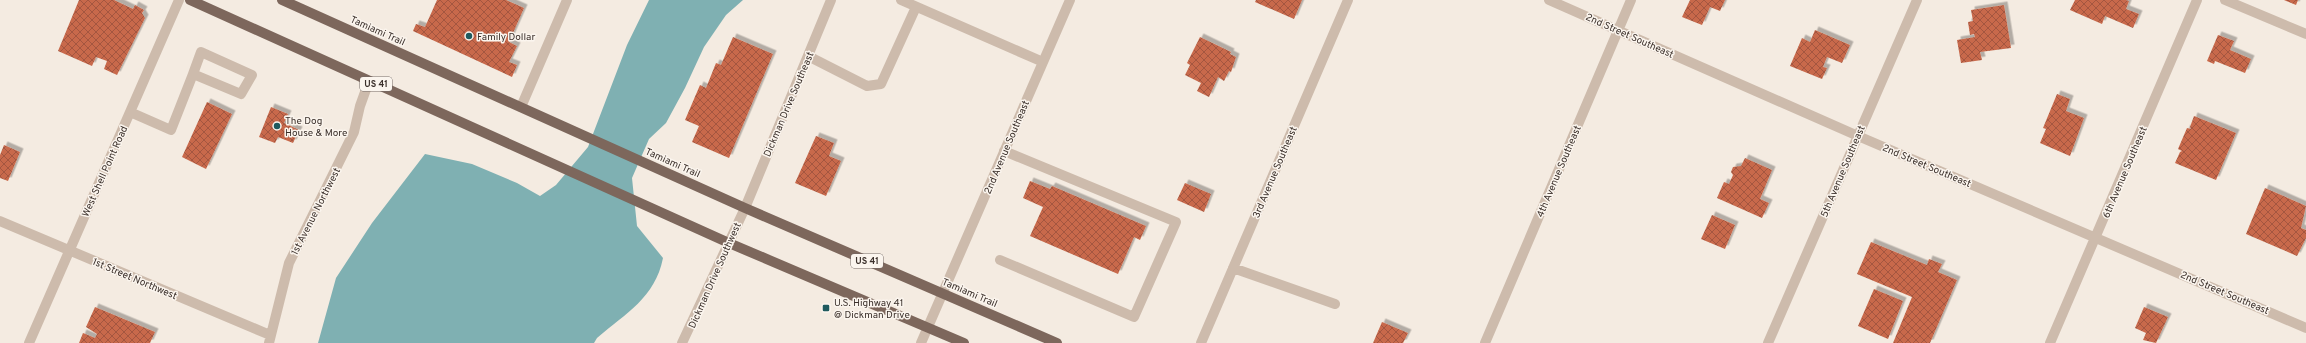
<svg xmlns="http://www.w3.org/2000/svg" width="2306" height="343" font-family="Overpass,sans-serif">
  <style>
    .water { fill: #7fb0b2 }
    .building { fill: url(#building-cross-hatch); filter: url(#shadow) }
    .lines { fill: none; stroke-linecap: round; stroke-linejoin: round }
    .minor { stroke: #cdbbac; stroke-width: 10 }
    .major { stroke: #7d675c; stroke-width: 10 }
    .poi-dot { fill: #1f5a5e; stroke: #fbf5ee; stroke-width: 1.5 }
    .labels { text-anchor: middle; stroke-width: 3; stroke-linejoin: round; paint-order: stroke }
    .shield { fill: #fbf5ee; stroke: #756b66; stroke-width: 1 }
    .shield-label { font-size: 9px; font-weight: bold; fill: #3b302b }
    .street-label { font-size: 10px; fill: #3b302b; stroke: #fbf5ee }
    .poi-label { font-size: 10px; fill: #3b302b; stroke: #fbf5ee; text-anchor: start }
  </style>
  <defs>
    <pattern id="building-cross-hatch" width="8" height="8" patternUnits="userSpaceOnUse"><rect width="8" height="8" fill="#c8694b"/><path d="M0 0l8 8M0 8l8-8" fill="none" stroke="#a4573f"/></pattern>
    <filter id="shadow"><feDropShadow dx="3.5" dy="-3.5" stdDeviation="0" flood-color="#0004"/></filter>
  </defs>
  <rect width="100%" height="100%" fill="#f4ebe1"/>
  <path class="water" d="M649,0h94l-17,15 -22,32 -19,41 -19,35 -17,16 -17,39 5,48 26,32c-8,40 -37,55 -66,80l-3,5h-276l18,-65 36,-55 53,-69 47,10 45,19 23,13 16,-11 32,-38 39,-102z"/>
  <path class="building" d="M79,0h35l19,9 2,-4 9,5 -2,3 3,5 -28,57 -13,-6 3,-8 -11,-4 -4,9 -34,-15z
    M437,0h69l18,8 -15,34 8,4 -8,16 8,3 -5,12 -99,-46 3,-7 9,3z
    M1256,0h46l-8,19 -39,-17z
    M1690,0h35l-5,11 -10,-4 -8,18 -20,-8z
    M2075,0h51l3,1 -3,8 13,5 -6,14 -28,-12 -3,8 -32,-14z
    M2284,0h14l-2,5z
    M2004,5l7,43 -31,4 2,8 -21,3 -4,-23 18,-3 -1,-3 -4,1 -2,-13 5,-1 -2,-11z
    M1815,30l35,15 -8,18 -15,-6 -4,10 4,1 -5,11 -32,-13 12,-28 8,4z
    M2218,35l16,6 -4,9 21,9 -6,14 -30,-12 -1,3 -7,-3z
    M733,37l40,17 -44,104 -37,-16 7,-16 -14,-6 15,-35 6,3 10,-25 5,2z
    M1200,37l31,15 -1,2 6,3 -5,15 -2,-1 -5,10 -6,-4 -9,20 -12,-6 4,-8 -16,-8 5,-10 -3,-2z
    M2057,94l13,5 -4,12 18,7 -14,38 -30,-13 6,-14 -3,-1z
    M207,102l25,12 -26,55 -24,-12z
    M271,107l17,7 -4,9 15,7 -6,13 -15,-6 -3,6 -16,-6z
    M2194,116l42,17 -20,47 -41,-17 5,-11 2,-1 -4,-2 9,-21 4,1 -1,-2z
    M816,136l18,7 -5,13 12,5 -15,35 -31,-13z
    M4,145l16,7 -12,29 -8,-3v-23z
    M1745,158l27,12 -12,29 9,4 -7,15 -45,-20 7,-16 5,2 4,-9 -2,-3 2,-5 8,-1z
    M1030,181l20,8 2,-3 94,40 -6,14 -6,-3 -16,37 -88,-38 13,-29 -20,-9z
    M1185,183l26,11 -7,18 -27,-12z
    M2265,188l41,18 -5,22 5,2v8l-9,18 -51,-22z
    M1712,215l23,10 -10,24 -24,-10z
    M1871,242l56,23 2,-6 13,5 -4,8 19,8 -27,63h-37l19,-46 -55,-23z
    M1874,289l29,12 -15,38 -30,-13z
    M95,307l60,25 -5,11h-71l4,-10 12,5 2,-4 -11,-7z
    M2144,307l24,10 -12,26 -13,-3 3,-7 -11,-5z
    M1382,322l26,11 -5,10h-30z"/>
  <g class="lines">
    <path class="minor" d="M901,0l142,62
      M1549,0l309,136 448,192
      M2225,0l81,34
      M808,56l59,30 14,-2 35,-77
      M521,107l46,-107
      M130,112l41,18 22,-56 48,20 11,-19 -51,-23 -8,22
      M0,221l270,114
      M1000,260l134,57 42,-95 -172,-71
      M1233,268l102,36
      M29,343l150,-343
      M269,343l20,-80 65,-131 6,-26 9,-25
      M682,343l63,-135 86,-208
      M921,343l149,-343
      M1201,343l147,-343
      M1485,343l146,-343
      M1768,343l149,-343
      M2050,343l147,-343"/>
    <path class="major" d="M190,0l539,243 235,100
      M282,0l463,208 312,135"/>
  </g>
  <g class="poi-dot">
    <circle cx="469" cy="36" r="4"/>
    <circle cx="277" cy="126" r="4"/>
    <rect x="822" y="304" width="8" height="8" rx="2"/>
  </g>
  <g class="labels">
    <g class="shield">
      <rect x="360" y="77" width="32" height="14" rx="3"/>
      <rect x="851" y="254" width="32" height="14" rx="3"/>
    </g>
    <g class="shield-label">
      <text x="376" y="87">US 41</text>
      <text x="867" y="264">US 41</text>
    </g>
    <g class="street-label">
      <text transform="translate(378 30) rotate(24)" y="4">Tamiami Trail</text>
      <text transform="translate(1630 35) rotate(24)" y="4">2nd Street Southeast</text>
      <text transform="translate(788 104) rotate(-67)" y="4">Dickman Drive Southeast</text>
      <text transform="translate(1006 147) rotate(-67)" y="4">2nd Avenue Southeast</text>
      <text transform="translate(673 162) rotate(24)" y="4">Tamiami Trail</text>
      <text transform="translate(1927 165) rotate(23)" y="4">2nd Street Southeast</text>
      <text transform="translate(104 171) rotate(-66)" y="4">West Shell Point Road</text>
      <text transform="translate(1558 171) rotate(-67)" y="4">4th Avenue Southeast</text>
      <text transform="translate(1842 171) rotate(-67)" y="4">5th Avenue Southeast</text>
      <text transform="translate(1274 172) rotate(-67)" y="4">3rd Avenue Southeast</text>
      <text transform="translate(2124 172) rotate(-67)" y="4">6th Avenue Southeast</text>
      <text transform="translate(315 211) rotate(-63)" y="4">1st Avenue Northwest</text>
      <text transform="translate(714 275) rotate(-66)" y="4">Dickman Drive Southwest</text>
      <text transform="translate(135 278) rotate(23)" y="4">1st Street Northwest</text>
      <text transform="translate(970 292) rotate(23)" y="4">Tamiami Trail</text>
      <text transform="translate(2225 292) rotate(23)" y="4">2nd Street Southeast</text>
    </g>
    <g class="poi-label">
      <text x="477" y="40">Family Dollar</text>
      <text x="285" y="124">The Dog<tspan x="285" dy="12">House &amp; More</tspan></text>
      <text x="834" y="306">U.S. Highway 41<tspan x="834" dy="12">@ Dickman Drive</tspan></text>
    </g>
  </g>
</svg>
